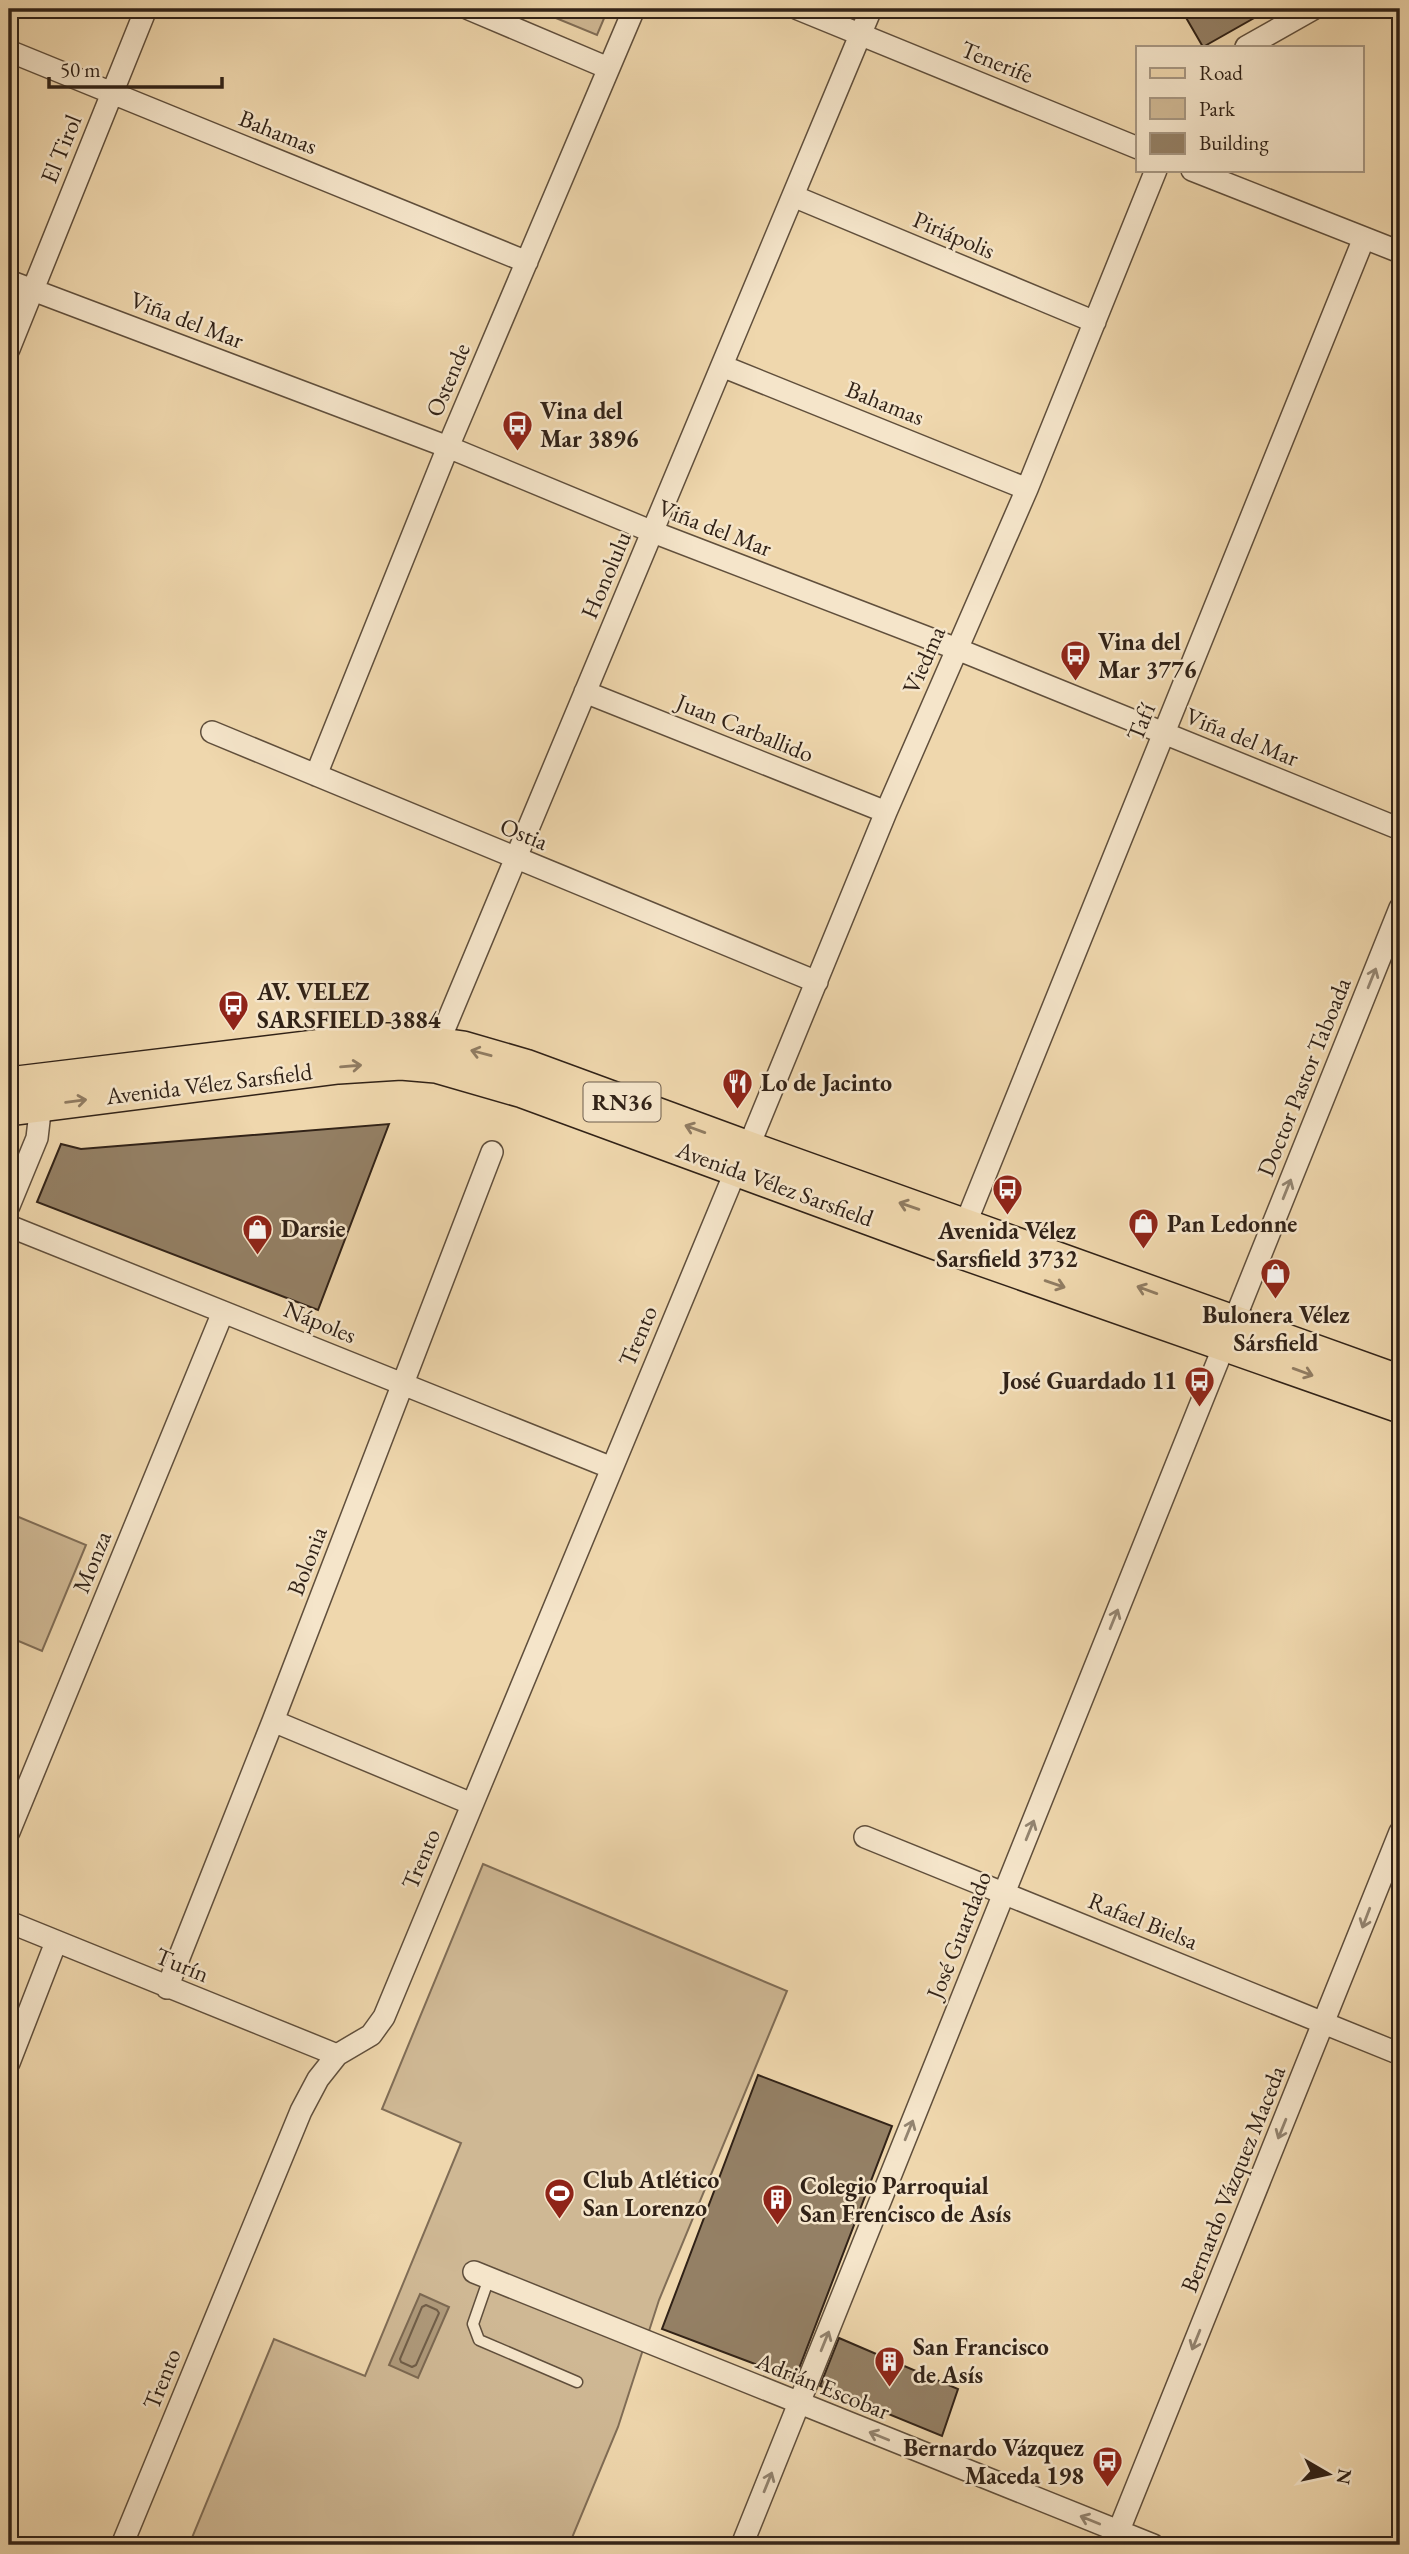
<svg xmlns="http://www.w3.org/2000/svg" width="1409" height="2554" font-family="'EB Garamond',serif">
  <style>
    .green { fill: #cfb894; stroke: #806d56; stroke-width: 2 }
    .water { fill: #ae997a; stroke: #7c6952; stroke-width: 2 }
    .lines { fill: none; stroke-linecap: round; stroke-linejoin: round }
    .shore { stroke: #705e48; stroke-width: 2 }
    .building { fill: #948065; stroke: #312217; stroke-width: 2 }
    .lane-casing { stroke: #604f3c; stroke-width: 13 }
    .street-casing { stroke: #604f3c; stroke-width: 24 }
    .primary-casing { stroke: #312217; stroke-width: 36 }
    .lane { stroke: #f5e5ca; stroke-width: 10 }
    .street { stroke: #f5e5ca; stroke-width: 21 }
    .primary { stroke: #efd7ad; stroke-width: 33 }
    .oneway { stroke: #938470 }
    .oneway2 { stroke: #907c62 }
    .labels { text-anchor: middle; stroke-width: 5; stroke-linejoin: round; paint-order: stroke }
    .shield { fill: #f5e5ca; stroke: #6c5c4d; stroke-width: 2 }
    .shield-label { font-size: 23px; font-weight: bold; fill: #312217 }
    .street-label { font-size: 24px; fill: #312217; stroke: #f5e5ca }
    .poi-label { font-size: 24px; font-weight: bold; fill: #312217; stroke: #f5e5ca; text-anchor: start }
  </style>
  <rect width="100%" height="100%" fill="#efd7ad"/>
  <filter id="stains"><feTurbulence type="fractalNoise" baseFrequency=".00286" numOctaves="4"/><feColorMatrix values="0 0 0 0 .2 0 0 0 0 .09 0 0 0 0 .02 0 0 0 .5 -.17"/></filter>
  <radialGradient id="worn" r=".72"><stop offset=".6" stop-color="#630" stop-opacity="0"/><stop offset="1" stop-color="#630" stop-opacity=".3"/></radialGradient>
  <path class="green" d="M534,9h74l-11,26z
    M9,1513l77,32 -44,106 -33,-14z
    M483,1864l304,127 -128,309 -41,127 -49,118h-380l85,-206 91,37 96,-233 -79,-34z"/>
  <path class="water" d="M420,2294l29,13 -31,71 -29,-13z"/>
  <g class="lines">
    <path class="shore" d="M426,2305l11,5 2,3 -23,52 -4,2 -11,-5 -1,-3 22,-52z"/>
  </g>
  <path class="building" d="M1181,9h89l-67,38z
    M389,1124l-71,186 -281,-108 24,-58 20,5z
    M758,2075l134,51 -97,253 -133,-50z
    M839,2338l119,51 -16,47 -122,-50z"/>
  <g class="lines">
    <defs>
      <path id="lane" d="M489,2278l-16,46 6,16 98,42"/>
      <path id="street" d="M469,9l139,59
        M798,9l340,139
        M1246,47l67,-38
        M9,51l518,211
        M1192,170l208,82
        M793,196l302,126
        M9,281l439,166 205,85 304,117 443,180
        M9,349l137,-340
        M722,366l305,123
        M585,692l301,120
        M212,732l605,250
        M316,775l132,-328 186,-438
        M438,1044l433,-1035
        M9,1206l28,-68 5,-43
        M965,1225l399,-987
        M9,1226l603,242
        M273,1721l199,83
        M9,1832l214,-520
        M865,1837l535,217
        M9,1922l328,133
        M167,1988l106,-267 219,-569
        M9,2063l47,-121
        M474,2272l679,273
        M122,2545l179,-434 17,-32 19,-24 34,-20 13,-18 352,-847 12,-22 138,-336 141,-323 129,-319
        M742,2545l658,-1637
        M1113,2545l287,-713"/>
      <path id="primary" d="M9,1084l363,-44h34l57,8 62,18 223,82 652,234
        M9,1109l329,-42 63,-4 35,3 87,25 433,159 444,156"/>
    </defs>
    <use href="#lane" class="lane-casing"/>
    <use href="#street" class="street-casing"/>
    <use href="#primary" class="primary-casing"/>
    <use href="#lane" class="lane"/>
    <use href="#street" class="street"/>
    <use href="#primary" class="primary"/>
  </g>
  <defs><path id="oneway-shaft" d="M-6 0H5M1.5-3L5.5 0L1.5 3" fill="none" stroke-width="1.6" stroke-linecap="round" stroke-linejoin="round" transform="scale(1.75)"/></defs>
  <g class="oneway">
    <use href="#oneway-shaft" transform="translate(1372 978) rotate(-68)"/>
    <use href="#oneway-shaft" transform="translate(1287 1189) rotate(-68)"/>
    <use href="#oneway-shaft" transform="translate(1114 1619) rotate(-68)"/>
    <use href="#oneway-shaft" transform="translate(1030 1830) rotate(-68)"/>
    <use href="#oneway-shaft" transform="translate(1366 1918) rotate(111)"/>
    <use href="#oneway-shaft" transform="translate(1282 2129) rotate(112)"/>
    <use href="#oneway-shaft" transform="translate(909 2130) rotate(-68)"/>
    <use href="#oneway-shaft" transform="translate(1196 2340) rotate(112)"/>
    <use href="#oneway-shaft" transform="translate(825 2341) rotate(-68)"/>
    <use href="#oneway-shaft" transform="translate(879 2436) rotate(-158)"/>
    <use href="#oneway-shaft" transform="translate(768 2482) rotate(-68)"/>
    <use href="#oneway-shaft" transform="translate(1090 2520) rotate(-158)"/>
  </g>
  <g class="oneway2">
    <use href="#oneway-shaft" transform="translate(481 1053) rotate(-165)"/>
    <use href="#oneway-shaft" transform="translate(351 1066) rotate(-5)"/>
    <use href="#oneway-shaft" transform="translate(76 1101) rotate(-7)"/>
    <use href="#oneway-shaft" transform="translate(695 1129) rotate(-160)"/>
    <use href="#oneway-shaft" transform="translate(909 1206) rotate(-161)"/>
    <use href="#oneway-shaft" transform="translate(1055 1284) rotate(19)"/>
    <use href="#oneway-shaft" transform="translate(1147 1290) rotate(-160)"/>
    <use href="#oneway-shaft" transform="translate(1303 1372) rotate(20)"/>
  </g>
  <defs>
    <symbol id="bus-pin" viewBox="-11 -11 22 30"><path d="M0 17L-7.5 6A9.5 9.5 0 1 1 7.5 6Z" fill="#8f2418" stroke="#f5e5ca"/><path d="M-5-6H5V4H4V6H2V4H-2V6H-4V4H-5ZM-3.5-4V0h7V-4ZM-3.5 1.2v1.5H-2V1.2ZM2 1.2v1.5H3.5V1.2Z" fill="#fff"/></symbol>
    <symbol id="restaurant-pin" viewBox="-11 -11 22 30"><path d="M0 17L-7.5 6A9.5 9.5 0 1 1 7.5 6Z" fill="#8f2418" stroke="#f5e5ca"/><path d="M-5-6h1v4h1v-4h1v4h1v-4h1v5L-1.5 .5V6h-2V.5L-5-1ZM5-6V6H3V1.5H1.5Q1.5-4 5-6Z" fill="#fff"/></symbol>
    <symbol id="shop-pin" viewBox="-11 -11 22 30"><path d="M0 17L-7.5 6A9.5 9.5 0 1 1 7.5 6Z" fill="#8f2418" stroke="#f5e5ca"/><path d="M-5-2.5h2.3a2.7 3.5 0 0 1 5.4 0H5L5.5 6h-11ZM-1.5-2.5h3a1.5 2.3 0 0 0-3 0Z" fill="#fff"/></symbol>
    <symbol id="stadium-pin" viewBox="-11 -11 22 30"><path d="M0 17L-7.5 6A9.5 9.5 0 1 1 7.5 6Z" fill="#8f2418" stroke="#f5e5ca"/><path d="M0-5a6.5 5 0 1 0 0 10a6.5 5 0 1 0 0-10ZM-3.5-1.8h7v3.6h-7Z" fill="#fff"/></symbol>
    <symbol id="building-pin" viewBox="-11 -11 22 30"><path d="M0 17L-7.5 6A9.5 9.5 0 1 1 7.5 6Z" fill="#8f2418" stroke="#f5e5ca"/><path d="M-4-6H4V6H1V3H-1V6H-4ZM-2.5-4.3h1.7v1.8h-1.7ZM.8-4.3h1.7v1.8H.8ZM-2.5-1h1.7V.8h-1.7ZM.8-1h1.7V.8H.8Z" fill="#fff"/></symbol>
  </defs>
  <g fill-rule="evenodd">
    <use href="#bus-pin" x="500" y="408" width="35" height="47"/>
    <use href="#bus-pin" x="1058" y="638" width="35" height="47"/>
    <use href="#bus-pin" x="216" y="988" width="35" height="47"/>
    <use href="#restaurant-pin" x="720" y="1066" width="35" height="47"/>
    <use href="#bus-pin" x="990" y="1172" width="35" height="47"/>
    <use href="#shop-pin" x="1126" y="1206" width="35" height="47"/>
    <use href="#shop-pin" x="240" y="1212" width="35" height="47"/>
    <use href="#shop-pin" x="1258" y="1256" width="35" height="47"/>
    <use href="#bus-pin" x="1182" y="1364" width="35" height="47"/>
    <use href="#stadium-pin" x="542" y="2176" width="35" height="47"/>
    <use href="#building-pin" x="760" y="2182" width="35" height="47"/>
    <use href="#building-pin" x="872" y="2344" width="35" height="47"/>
    <use href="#bus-pin" x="1090" y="2444" width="35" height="47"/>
  </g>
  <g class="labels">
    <rect class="shield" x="583.5" y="1082.5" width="77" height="39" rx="5"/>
    <g class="shield-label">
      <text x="622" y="1110">RN36</text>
    </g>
    <g class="street-label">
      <text transform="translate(997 62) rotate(22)" y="8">Tenerife</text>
      <text transform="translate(278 132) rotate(22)" y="8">Bahamas</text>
      <text transform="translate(61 149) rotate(-68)" y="8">El Tirol</text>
      <text transform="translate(954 235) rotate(23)" y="8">Piriápolis</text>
      <text transform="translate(187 320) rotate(21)" y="8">Viña del Mar</text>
      <text transform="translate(448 380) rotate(-67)" y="8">Ostende</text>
      <text transform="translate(885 403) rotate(22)" y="8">Bahamas</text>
      <text transform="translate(715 528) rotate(21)" y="8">Viña del Mar</text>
      <text transform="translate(606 575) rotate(-67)" y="8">Honolulu</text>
      <text transform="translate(924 660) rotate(-66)" y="8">Viedma</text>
      <text transform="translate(1141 722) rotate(-68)" y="8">Tafí</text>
      <text transform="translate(745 728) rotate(22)" y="8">Juan Carballido</text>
      <text transform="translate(1242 737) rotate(22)" y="8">Viña del Mar</text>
      <text transform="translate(524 834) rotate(22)" y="8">Ostia</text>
      <text transform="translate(1304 1077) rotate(-68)" y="8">Doctor Pastor Taboada</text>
      <text transform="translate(209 1084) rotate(-7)" y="8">Avenida Vélez Sarsfield</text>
      <text transform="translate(775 1184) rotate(20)" y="8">Avenida Vélez Sarsfield</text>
      <text transform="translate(320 1322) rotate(22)" y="8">Nápoles</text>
      <text transform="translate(638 1336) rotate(-67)" y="8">Trento</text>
      <text transform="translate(307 1561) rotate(-69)" y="8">Bolonia</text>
      <text transform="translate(92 1562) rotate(-68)" y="8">Monza</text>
      <text transform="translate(421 1859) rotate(-67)" y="8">Trento</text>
      <text transform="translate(1143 1921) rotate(22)" y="8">Rafael Bielsa</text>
      <text transform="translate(959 1935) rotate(-68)" y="8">José Guardado</text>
      <text transform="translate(182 1965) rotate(22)" y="8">Turín</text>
      <text transform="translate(1233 2179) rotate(-68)" y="8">Bernardo Vázquez Maceda</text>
      <text transform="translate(162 2379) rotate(-68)" y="8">Trento</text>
      <text transform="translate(823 2386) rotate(22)" y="8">Adrián Escobar</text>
    </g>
    <g class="poi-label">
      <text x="540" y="419">Vina del<tspan x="540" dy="28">Mar 3896</tspan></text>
      <text x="1098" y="650">Vina del<tspan x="1098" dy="28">Mar 3776</tspan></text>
      <text x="257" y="1000">AV. VELEZ<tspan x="257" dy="28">SARSFIELD 3884</tspan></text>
      <text x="761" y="1091">Lo de Jacinto</text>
      <text x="1167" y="1232">Pan Ledonne</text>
      <text x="281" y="1237">Darsie</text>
      <text x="1007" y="1239" text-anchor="middle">Avenida Vélez<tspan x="1007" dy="28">Sarsfield 3732</tspan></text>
      <text x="1276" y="1323" text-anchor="middle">Bulonera Vélez<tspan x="1276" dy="28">Sársfield</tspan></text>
      <text x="1177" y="1389" text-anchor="end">José Guardado 11</text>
      <text x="583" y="2188">Club Atlético<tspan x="583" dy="28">San Lorenzo</tspan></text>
      <text x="800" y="2194">Colegio Parroquial<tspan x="800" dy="28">San Frencisco de Asís</tspan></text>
      <text x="913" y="2355">San Francisco<tspan x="913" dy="28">de Asís</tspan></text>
      <text x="1084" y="2456" text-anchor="end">Bernardo Vázquez<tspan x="1084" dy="28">Maceda 198</tspan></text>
    </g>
  </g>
  <rect width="1409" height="2554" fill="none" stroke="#efd7ad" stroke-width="35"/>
  <rect x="10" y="10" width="1388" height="2533" fill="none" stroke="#312217" stroke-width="3.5"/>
  <rect x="18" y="18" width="1374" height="2519" fill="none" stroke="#312217" stroke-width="2"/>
  <rect x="1136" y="46" width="228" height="126" fill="#f5e5ca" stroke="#a79782" stroke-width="2"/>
  <rect x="1150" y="68" width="35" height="10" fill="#efd7ad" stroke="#a79782" stroke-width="2"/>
  <text x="1199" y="80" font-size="21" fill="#312217">Road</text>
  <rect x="1150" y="98" width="35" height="21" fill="#cfb894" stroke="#a79782" stroke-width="2"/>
  <text x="1199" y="116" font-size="21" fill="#312217">Park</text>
  <rect x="1150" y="133" width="35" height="21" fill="#948065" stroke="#a79782" stroke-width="2"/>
  <text x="1199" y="150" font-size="21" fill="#312217">Building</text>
  <g transform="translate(1328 2474) rotate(99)" stroke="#f5e5ca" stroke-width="5" paint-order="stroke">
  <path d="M0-5L12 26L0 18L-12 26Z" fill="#312217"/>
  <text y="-10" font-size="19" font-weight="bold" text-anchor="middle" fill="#312217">N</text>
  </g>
  <path d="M49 77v10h173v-10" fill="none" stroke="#312217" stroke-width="3.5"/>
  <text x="60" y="77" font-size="21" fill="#312217" stroke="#f5e5ca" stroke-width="5" paint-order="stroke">50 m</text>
  <rect width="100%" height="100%" filter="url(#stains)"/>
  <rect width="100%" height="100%" fill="url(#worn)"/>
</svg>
